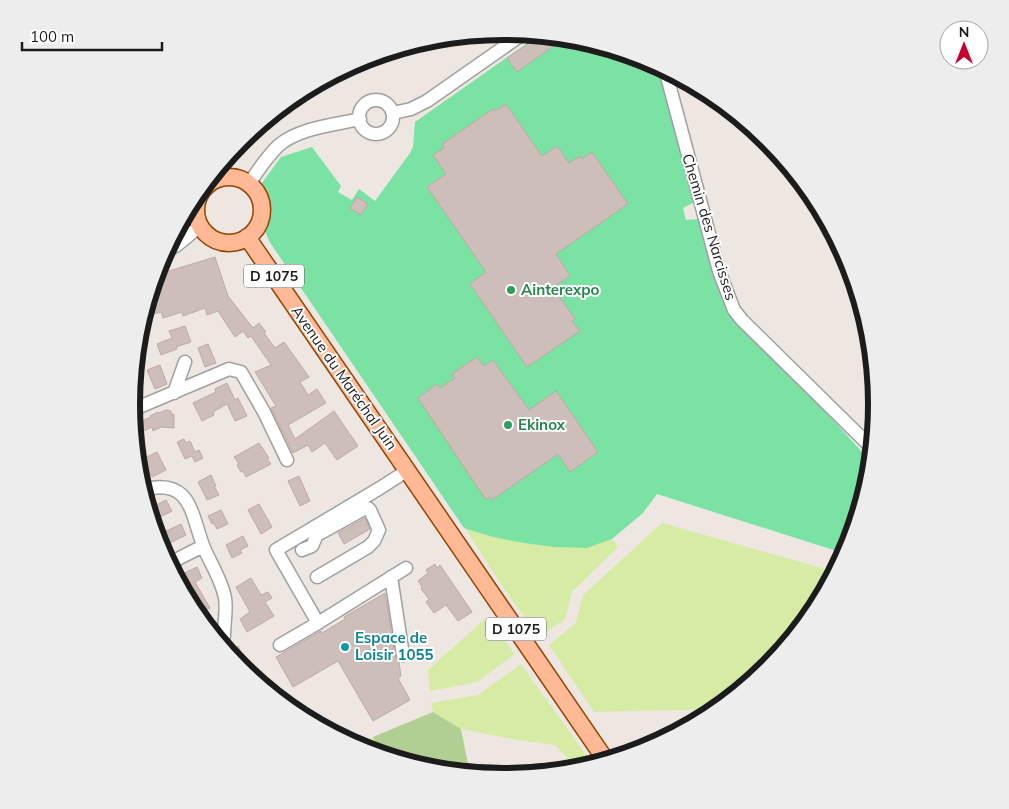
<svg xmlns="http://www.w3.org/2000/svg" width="1009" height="809" font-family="Mulish,sans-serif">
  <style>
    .grass { fill: #d6eba3 }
    .forest { fill: #b2cf93 }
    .pitch { fill: #7ae2a3 }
    .building { fill: #cebeba; stroke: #c0a9a3 }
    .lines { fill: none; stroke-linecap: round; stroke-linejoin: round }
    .minor-casing { stroke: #a0a0a0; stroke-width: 15 }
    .major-casing { stroke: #944300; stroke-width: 19 }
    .minor { stroke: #fff; stroke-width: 12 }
    .major { stroke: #ffba95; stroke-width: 16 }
    .leisure-dot { fill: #2e9e5b; stroke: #fff; stroke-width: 2 }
    .culture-dot { fill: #0f9aa8; stroke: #fff; stroke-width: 2 }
    .labels { text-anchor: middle; stroke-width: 4; stroke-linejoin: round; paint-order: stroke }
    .shield { fill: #fff; stroke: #606060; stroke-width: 1 }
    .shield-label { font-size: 14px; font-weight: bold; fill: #1c1c1c }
    .street-label { font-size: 15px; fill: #1c1c1c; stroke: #fff }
    .leisure-label { font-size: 15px; font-weight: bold; fill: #27864d; stroke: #fff; text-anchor: start }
    .culture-label { font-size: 15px; font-weight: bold; fill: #0d838f; stroke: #fff; text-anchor: start }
    .rim { fill: none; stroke: #1c1c1c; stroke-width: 6 }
  </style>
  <rect width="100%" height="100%" fill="#eee7e1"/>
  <path class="grass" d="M662,523l174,49 -21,40 -47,57 -49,40 -125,3 -45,-67 27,-22 7,-28z
    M465,528l28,9 61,10 33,1 25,-9 6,8 -46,45 -7,27 -26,18 -35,-48z
    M486,618l29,36 -38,28 -47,9 -2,-21z
    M521,664l73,102 -15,4 -24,-25 -43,-6 -51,-10 -28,-17 -2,-9 47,-8z
    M373,737l8,18 -20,-6 -6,-3z"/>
  <path class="forest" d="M433,712l28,17 9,45 -39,-3 -50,-16 -8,-18z"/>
  <path class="pitch" d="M539,35l39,3 70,22 10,5 37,137 -12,6 3,12 14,-1 13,51 13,40 69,68 77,85 -1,15 -22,70 -3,6 -189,-60 -14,19 -31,26 -25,9 -33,-1 -30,-4 -31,-6 -29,-9 -195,-287 -5,-13v-29l-2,-16 19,-26 31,-10 29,39 -3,6 14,8 7,-11 16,12 35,-48 3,-6 2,-25z"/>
  <path class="building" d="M541,35l25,2 -49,35 -10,-14z
    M506,104l36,52 15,-10 12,17 11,-7 2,3 10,-7 36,52 -72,50 14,22 -17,11 22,32 -3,2 8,10 -53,36 -57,-83 16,-12 -59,-85 19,-13 -13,-19 11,-7 -2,-4 51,-35 2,2z
    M357,197l11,7 -7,11 -11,-7z
    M215,257l13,39 25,32 6,-5 7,9 -2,1 11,15 9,-6 25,35 -9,5 8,13 9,-6 9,14 -38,22 7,14 39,-28 24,35 -21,14 -12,-17 -13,9 -4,-7 -15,8 -22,-45 5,-2 -21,-34 16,-7 -20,-29 -3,2 -5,-7 -8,6 -17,-26 -11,4 -2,-7 -22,8 -1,-4 -19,6 -2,-6 -8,2 -4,-16 7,-23z
    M185,326l6,16 -15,5 1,2 -16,6 -4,-11 15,-6 -3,-7z
    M208,344l8,19 -11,4 -7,-19z
    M477,357l7,9 9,-6 36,50 27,-19 42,61 -28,20 -12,-18 -66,46 -2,-3 -4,3 -68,-102 19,-14 3,4 15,-10 -3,-4z
    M160,365l7,19 -12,5 -8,-19z
    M227,383l8,17 3,-2 9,18 -12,5 -8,-17 -14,8 1,3 -12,6 -9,-18 23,-11 -1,-3z
    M166,410l5,1v3h3v14l-13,-1 -8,4 -1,-4 -18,9 -1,-11 18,-8 -1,-1 8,-4 1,1z
    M184,439l2,4 4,-2 5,11 4,-2 4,8 -8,4 -3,-6 -7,3 -8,-17z
    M259,443l10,15 -2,1 4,5 -25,13 -3,-6 -2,1 -4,-7 2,-1 -5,-7z
    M157,452l9,18 -14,7 -9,-18z
    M211,475l5,11h-2l5,9 -12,5 -9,-18z
    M299,476l11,25 -10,5 -12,-25z
    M166,500l6,11 -20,10 -4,-12z
    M259,504l13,23 -11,7 -13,-24z
    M221,510l7,14 -11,5 -3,-6 -2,1 -4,-8z
    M365,518l5,11 -26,15 -6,-11z
    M181,524l5,11 -26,13 -4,-12z
    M243,536l5,10 -8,4 2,3 -10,5 -6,-13z
    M435,564l2,4 3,-3 32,47 -14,9 -12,-16 -12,8 -8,-11 3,-3 -8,-10 1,-2 -4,-6 10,-8 -2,-3z
    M197,567l5,11 -7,4 15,26 -13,7 -21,-38z
    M251,578l10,17 7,-3 4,6 -7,4 9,14 -27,16 -7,-13 10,-7 -14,-25z
    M385,593l10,63 4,6 2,14 -3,2 12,22 -37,21 -35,-60 -45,26 -17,-30 45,-26 1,2 23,-14 -1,-2z
    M238,646l5,11 -9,4 -7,-10z"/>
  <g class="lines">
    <defs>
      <path id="minor" d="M665,69l54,202 15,39 8,10 131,129
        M359 117a17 17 0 1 1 34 0a17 17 0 1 1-34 0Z
        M393,113l18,-4 16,-8 97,-68
        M249,184c7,-11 20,-29 29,-38 20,-18 56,-21 82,-27
        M165,252l12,-7 23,-19
        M174,393l11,-31
        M132,410l97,-41 12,3 23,40 23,48
        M142,490c50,-14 49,25 62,58 7,16 18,33 21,50 2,12 -1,25 -1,38
        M302,550l10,-4 5,-11 47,-26 4,-1 2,2 9,20 -5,11 -6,6 -51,30
        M168,564l35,-18
        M406,568l-88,55 -42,-73 104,-62 28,-18
        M391,577l12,78
        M280,645l38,-22"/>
      <path id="major" d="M196 210a33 33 0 1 1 66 0a33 33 0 1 1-66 0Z
        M247,237l360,525"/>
    </defs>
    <use href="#minor" class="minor-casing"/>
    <use href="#major" class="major-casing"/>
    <use href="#minor" class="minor"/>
    <use href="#major" class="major"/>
  </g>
  <g class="leisure-dot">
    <circle cx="511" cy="290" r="5"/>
    <circle cx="508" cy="425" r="5"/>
  </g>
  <circle class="culture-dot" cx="345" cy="647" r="5"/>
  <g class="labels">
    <g class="shield">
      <rect x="244" y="264.5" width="60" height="23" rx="4"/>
      <rect x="486" y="617.5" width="60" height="23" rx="4"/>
    </g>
    <g class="shield-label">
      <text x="274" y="281">D 1075</text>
      <text x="516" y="634">D 1075</text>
    </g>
    <g class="street-label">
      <text transform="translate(709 227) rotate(73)" y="5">Chemin des Narcisses</text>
      <text transform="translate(344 378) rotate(55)" y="5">Avenue du Maréchal Juin</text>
    </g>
    <g class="leisure-label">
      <text x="521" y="295">Ainterexpo</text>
      <text x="518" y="430">Ekinox</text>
    </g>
    <g class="culture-label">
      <text x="355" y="643">Espace de<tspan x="355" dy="17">Loisir 1055</tspan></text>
    </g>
  </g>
  <path d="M0 0H1009V809H0ZM140 404a364 364 0 1 1 728 0a364 364 0 1 1-728 0Z" fill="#ededed" fill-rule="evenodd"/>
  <path class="rim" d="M140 404a364 364 0 1 1 728 0a364 364 0 1 1-728 0Z"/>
  <g transform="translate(964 45)"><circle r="24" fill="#ffffff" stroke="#a4a4a4"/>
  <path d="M0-4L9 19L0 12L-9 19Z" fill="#c8002b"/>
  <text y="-8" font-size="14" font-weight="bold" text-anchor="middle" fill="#1c1c1c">N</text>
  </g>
  <path d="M22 42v8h140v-8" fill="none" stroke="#1c1c1c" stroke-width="2.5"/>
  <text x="30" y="42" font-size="15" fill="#1c1c1c" stroke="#ffffff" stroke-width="4" paint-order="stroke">100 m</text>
</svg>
